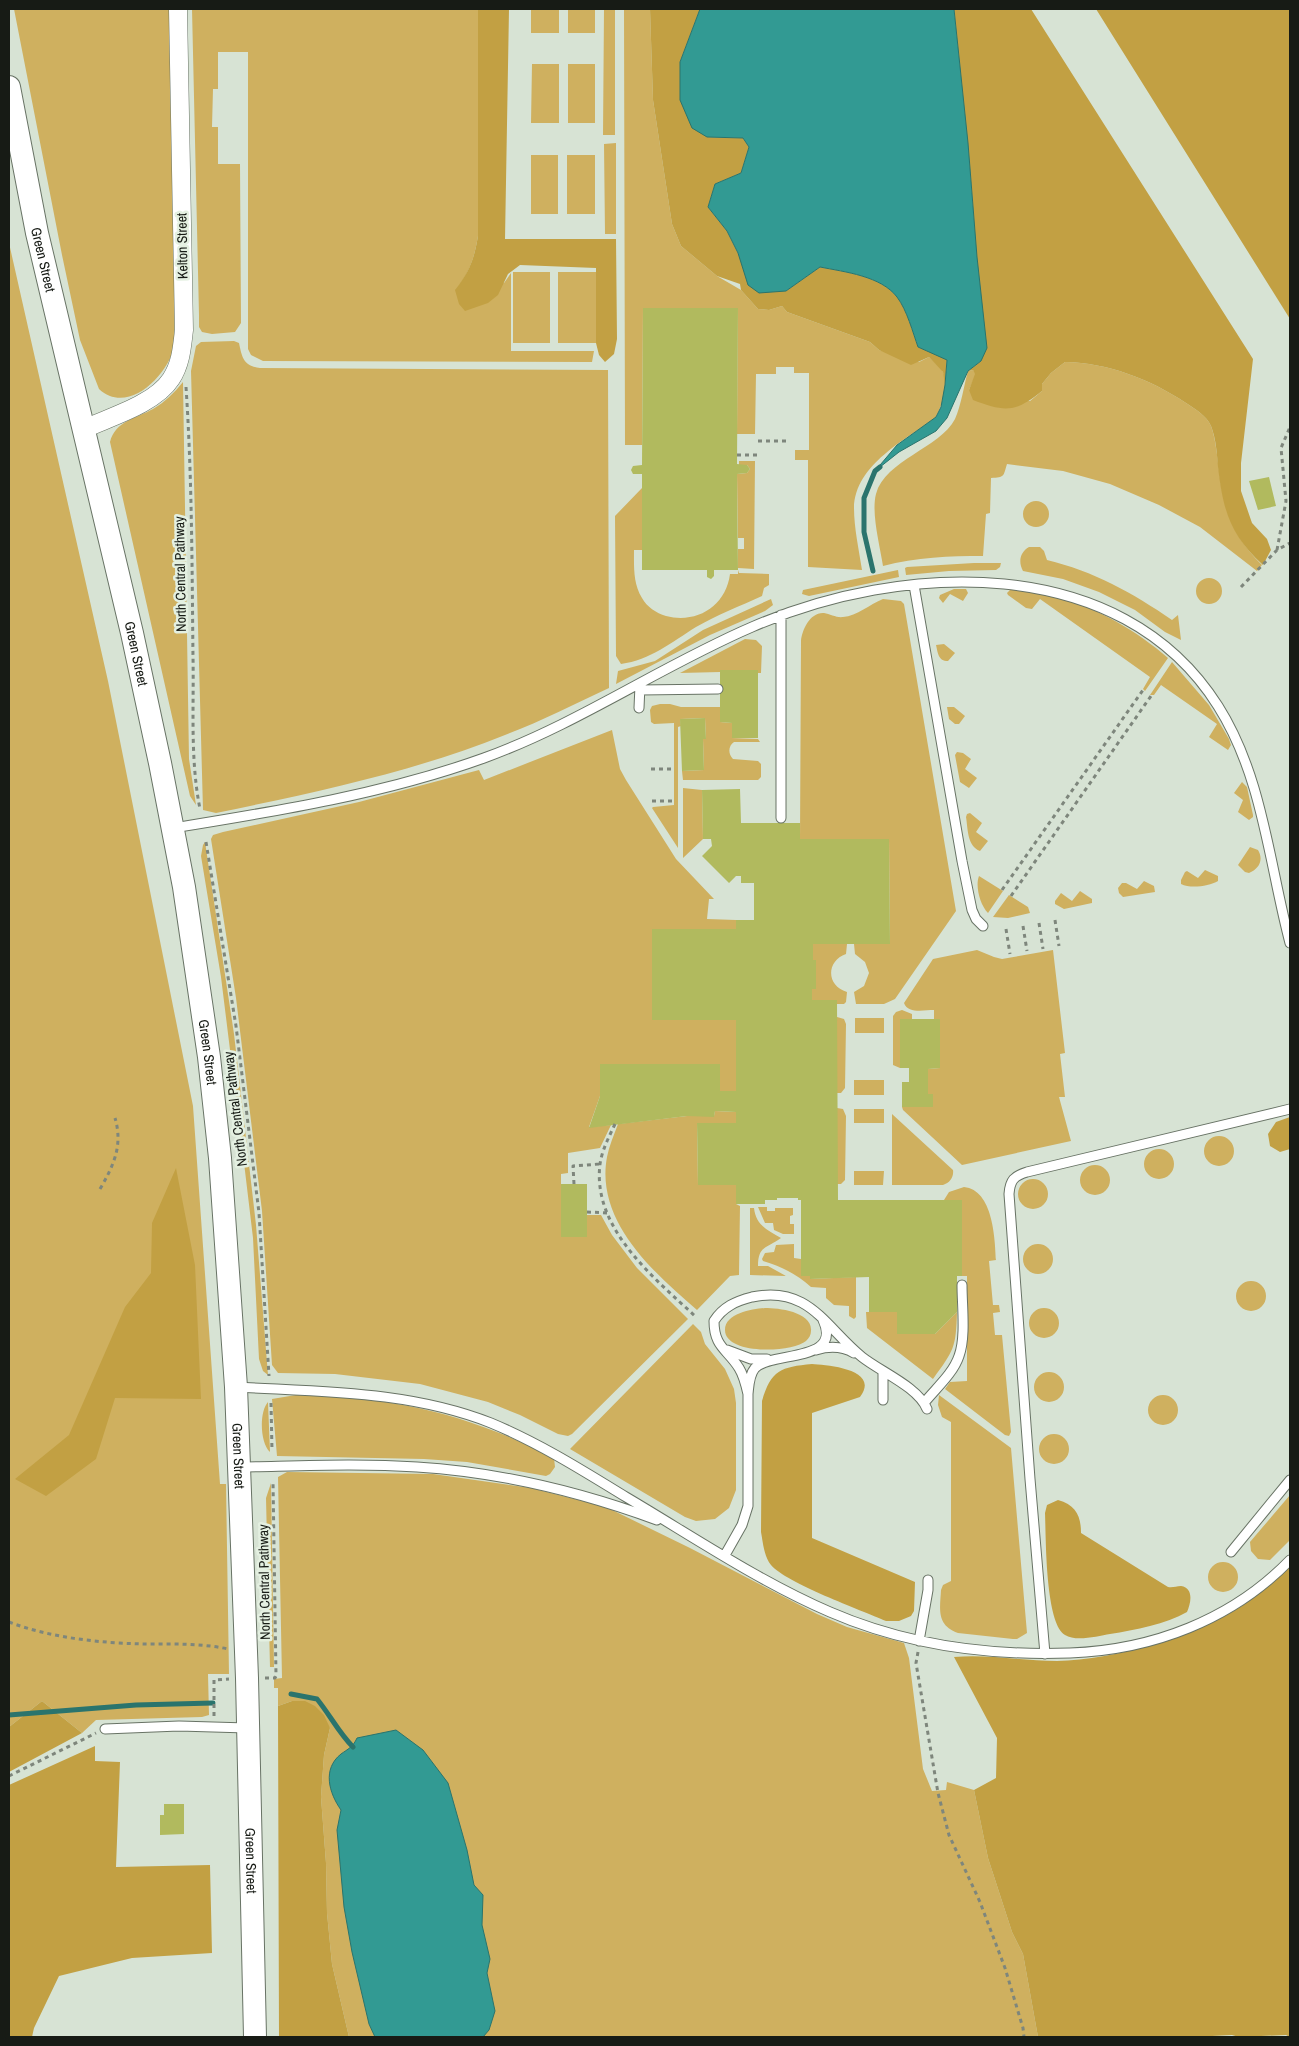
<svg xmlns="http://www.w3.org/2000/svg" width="1299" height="2046" font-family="'Archivo Narrow',sans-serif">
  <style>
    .green { fill: #cfb05f }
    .forest { fill: #c2a043 }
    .water { fill: #329a93; stroke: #2a746d }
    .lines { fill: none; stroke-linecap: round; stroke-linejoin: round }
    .stream { stroke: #2a746d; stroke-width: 5 }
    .building { fill: #b1ba5e }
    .service-casing { stroke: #687365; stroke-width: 11 }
    .minor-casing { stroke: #687365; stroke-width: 19 }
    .tertiary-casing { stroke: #687365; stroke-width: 24 }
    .path { stroke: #7e867c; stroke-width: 3; stroke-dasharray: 4 4; stroke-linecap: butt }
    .service { stroke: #fff; stroke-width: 9 }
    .minor { stroke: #fff; stroke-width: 18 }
    .tertiary { stroke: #fff; stroke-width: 22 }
    .labels { text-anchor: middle; stroke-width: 5; stroke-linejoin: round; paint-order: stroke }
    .street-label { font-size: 14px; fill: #171b15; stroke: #e4f0e1 }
  </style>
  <rect width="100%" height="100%" fill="#d7e3d4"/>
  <path class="green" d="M14,9h157l5,260 -2,78c-6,28 -46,69 -75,42l-19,-49 -18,-85z
    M192,9h286v227c-4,23 -8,35 -22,54l48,-7 7,-10v78h83l-2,11 -329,-1 -12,-6 -3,-6v-297h-30v37h-5l-1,38h6v37h22l1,159 -6,9 -23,2 -10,-2 -3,-5v-12z
    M531,9h28v24h-28z
    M568,9h27v24h-27z
    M604,9h11v126h-12z
    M624,9h26l3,91 19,124 9,22 36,30 24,14 17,19 11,1 13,-4 5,6 83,30 9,8 40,12 10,-5c4,4 12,10 14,15 6,13 -1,33 -7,45 -30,23 -81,47 -82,91 0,20 5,42 8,62l-54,-3v-107h-13v-10h14v-77h-15v-6h-18v7h-20l-1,60h-18l1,-126h-95l-1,137h-17z
    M532,64h27v59h-28z
    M568,64h27v59h-27z
    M616,143v91h-11l-1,-90z
    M531,155h27v59h-27z
    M567,155h28v59h-28z
    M9,243l99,438 85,425 27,378h6l3,190h-21l1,41 -7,2 -106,3 -14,13 -40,-32 -33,26z
    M513,272h37v71h-37z
    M558,272h38v71h-38z
    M234,341l5,2c3,15 5,23 21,25l348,2 1,318c-35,16 -69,34 -104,47 -92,37 -192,58 -289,78l-13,-3 -12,-439 5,-25 5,-4z
    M1065,362c43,1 85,17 121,41 9,6 21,13 25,23 5,14 6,30 8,45 5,41 14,65 43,94l-5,6 -57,-44 -41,-22 -49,-21 -47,-13 -56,-7c-4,13 -2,13 -16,14l-1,35 -4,1 -3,42c-33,0 -67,1 -100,10 -3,-20 -12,-53 -7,-72 9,-34 64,-46 79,-75 6,-13 9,-34 13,-48l5,-1 3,4 -7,16 61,11 12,-10v-7l9,-11z
    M183,382l6,377 7,46 -6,-9 -80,-354c5,-21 27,-24 43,-33 12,-7 21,-16 30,-27z
    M739,461h16l-1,108 -16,-1v-19h6v-11h-6l-1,-64 10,-1 3,-4 -3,-4h-8z
    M642,488v62h-8c0,17 -1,33 8,48 5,9 14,15 24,18 31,8 60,-10 64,-42h8v-4l1,3 30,1v11l-5,3 -2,8c-22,10 -45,19 -66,31 -24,15 -46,33 -75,37l-5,-8 -1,-140z
    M1023 514a13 13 0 1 1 26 0a13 13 0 1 1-26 0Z
    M1029,547h11l4,4 3,9c46,11 86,33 125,60l6,-5 3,25 -16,-8 -30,-22 -36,-18 -36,-13 -40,-8c-5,-9 -3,-19 6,-24z
    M974,563h27l-1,4 -4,3 -47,1 -43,4 -1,-7 2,-1z
    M898,570l1,7 -90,19 -7,-2 1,-4z
    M1196 591a13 13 0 1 1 26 0a13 13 0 1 1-26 0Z
    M954,589h12l2,4 -5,8 -13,-7 -7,9 -4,-5 1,-3z
    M1011,589c16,3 33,5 49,9 39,11 77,33 108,60l-23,33 -2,-2 7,-12 -110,-78 -8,10 -6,-1 -18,-13 -1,-2z
    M771,599l2,6 -8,6 -55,24 -94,49 2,-13 37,-10 48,-31z
    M883,599l18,2 3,3 52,307 -61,88 -11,5h-28l-2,-12 10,-6 5,-13 -4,-11 -10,-8 -1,-10h36l-1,-105h-89l1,-198c1,-11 9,-29 23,-28 6,1 13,5 19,4 14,-1 27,-13 40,-18z
    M745,639l11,1 6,6 -1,27h-3l-1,-3h-36l-1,2 -40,1z
    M944,644l11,9 -7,8c-10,0 -10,-8 -12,-16z
    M1172,662l37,43 20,34 2,6 -3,5 -19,-13 8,-13 -56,-39 -7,10h-4z
    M660,704h10l11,3h39v15l12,1v15l26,1 2,3h-26c-6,4 -6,12 -1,17l25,2 3,3v13l-3,3h-75l-1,-9 22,-1 -1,-31h3l-1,-21 -25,1 1,7 -3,1v121l-26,-40 1,-1 21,-2v-82l-20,1 -3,-2 -1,-12 2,-4z
    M947,707h7l11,9 -6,8h-4l-6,-5z
    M612,730l8,39 6,11 50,79 38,40h-5l-2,20 29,1v9h-84v91h84v71h-16l-120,-27v32l-11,31 22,-2 -11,23 -32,5v20l-7,1v63h26v-22h14l11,20 25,33 51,51 -116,115 -4,2 -10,-2 -38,-19 -32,-13 -68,-18 -85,-10 -57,-1 -6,-8 -10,-154 -26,-213 -25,-159 2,-4 10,-3 136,-30 120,-32 5,10z
    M957,752l6,1 8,6 -6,10 12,9 -8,10 -9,-6 -5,-27z
    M1242,782l5,5 6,28v2l-4,3 -11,-8 5,-12 -9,-7z
    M683,788l19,2 1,49 -20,19z
    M970,813l12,10 -6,9 12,9 -8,10c-13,-5 -12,-22 -14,-34l1,-3z
    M205,842l29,192 22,191 12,150 -5,-4 -4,-12 -6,-121 -8,-67 -24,-194 -20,-121 2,-11z
    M1250,847l8,3c6,10 1,19 -9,23l-4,-1 -7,-7z
    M1205,870l13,6v5c-9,5 -27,8 -37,3v-4l4,-8 2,-1 11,7z
    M979,876l24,15 -15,22c-8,-8 -13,-27 -9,-37z
    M1144,881l10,5 1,6 -32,5 -4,-4 -1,-5 4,-5h4l11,6z
    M1080,891l12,8v4l-28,6 -9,-5v-3l6,-8 11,8z
    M1009,895l19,12 2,6 -22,5 -15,-1z
    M813,944h34l-1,10c-20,7 -20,32 1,38l-1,10 -2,2h-7v-4h-25v-11h4v-29h-3z
    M977,950l17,7 8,2 51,-9 12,103 -5,1 5,43h-6l12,44 -109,24 -59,-55 -1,-3 31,-1v-12h-5v-25l12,-1v-49h-6v-9c-10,0 -26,4 -30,-7l29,-44z
    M902,1010l10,4v5h-12v49l-7,-3v-49l3,-4z
    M837,1017l7,2 2,5 -1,64 -4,5h-4z
    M855,1018h29v15h-29z
    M854,1080h30v15h-30z
    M837,1108l6,1 3,7 -1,64 -4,4h-5z
    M854,1109h30v14h-30z
    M715,1111l21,1v11h-39l1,62h38v19l4,2 -1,69 -9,1 -33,34c-43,-37 -102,-89 -90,-153 2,-11 7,-22 11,-33l69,-8h27z
    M892,1114l61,56c1,7 -3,13 -10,15h-51z
    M1204 1151a15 15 0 1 1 30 0a15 15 0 1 1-30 0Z
    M1144 1164a15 15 0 1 1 30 0a15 15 0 1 1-30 0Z
    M1080 1180a15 15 0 1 1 30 0a15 15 0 1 1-30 0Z
    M854,1171h30l-1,14h-29z
    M1018 1194a15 15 0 1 1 30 0a15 15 0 1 1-30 0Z
    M964,1187c29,3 31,51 32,73l-7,1 4,44h6l1,7 -7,1 2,22h7l9,97 -2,4 -4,-1 -60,-46 5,-7 17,-1v-105h-5v-76h-18l5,-8z
    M758,1207h9v4h8v-3h18v7l-3,1v8h4v10h-11l-9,-4 -1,-7h-8z
    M750,1208h4c2,18 14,22 27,30 -13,10 -23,7 -23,28h10l18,10 -36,-1z
    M794,1244v14l7,1v17h9l1,3 45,-2v40l-2,2 -5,-3v-10l-15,-1 -8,-7v-10l-15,-1c-13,-12 -30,-21 -48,-26l-1,-2 3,-6 9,-1 2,-7z
    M1023 1259a15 15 0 1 1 30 0a15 15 0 1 1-30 0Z
    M1236 1296a15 15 0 1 1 30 0a15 15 0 1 1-30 0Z
    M765,1308c14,0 48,4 46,23 0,4 -2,7 -5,10 -14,12 -81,14 -81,-11 0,-17 28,-21 40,-22z
    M1029 1323a15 15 0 1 1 30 0a15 15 0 1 1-30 0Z
    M866,1312h31v22h38l22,-22c-1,36 -3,38 -24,67l-66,-51z
    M693,1324l8,8 4,12 20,25 9,20 2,14v87l-7,18 -14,11 -19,2 -11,-4 -115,-68z
    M1034 1387a15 15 0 1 1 30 0a15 15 0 1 1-30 0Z
    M296,1395c98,2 170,18 258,63l1,9 -5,7 -4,2 -79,-14 -43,-3 -147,-3 -5,-57z
    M939,1395l72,53 16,185 -10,6h-4l-55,-6c-22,-8 -18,-24 -17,-43l2,-5 8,-4v-159l-9,-5 -4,-12z
    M1148 1410a15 15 0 1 1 30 0a15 15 0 1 1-30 0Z
    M268,1402l2,50c-10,-9 -11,-40 -2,-50z
    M1039 1449a15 15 0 1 1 30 0a15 15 0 1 1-30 0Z
    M287,1472l146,2 98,14 75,19 84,41 127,66 30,13 57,16 5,15 14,111 9,22 14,-1 1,-8 27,8 14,68 24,74 11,22 15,83h-689l-17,-73 -5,-51 -1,-50 -5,-66 3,-42 6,-27 -38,-27 -14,5v-18h-4v-9l8,-1 -4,-201z
    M271,1483l3,184h-4l-4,-169z
    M1290,1495v45l-20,20 -12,-1 -7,-8 -1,-9z
    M1208 1577a15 15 0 1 1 30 0a15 15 0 1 1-30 0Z"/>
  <path class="forest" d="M478,9h31l-4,230h111l1,100 -3,15 -9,8 -6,-7 -3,-12v-75l-76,-3 -12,9 -10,21 -10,8 -23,8 -6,-7 -4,-14c15,-19 19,-31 23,-54z
    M650,9h50l-20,53 27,75 36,1 6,9 -8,26 -26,11 -7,23 19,24 11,22 37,38h11l34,-24c25,5 61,9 77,30 10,12 16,36 21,50l29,12 -2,26 -2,-13 -14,-15 -18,8 -32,-15 -9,-8 -83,-30 -5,-6 -13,4 -11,-1 -17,-19 -1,-6 -23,-8 -36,-30 -9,-22 -19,-124z
    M954,9h77l222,350 -12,104v28l11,32 15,16 4,11 -8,15c-33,-30 -40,-55 -45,-98 -1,-13 -2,-28 -7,-41 -4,-10 -16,-17 -25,-23 -36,-24 -78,-40 -121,-41l-14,11 -9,11v7c-27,22 -37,21 -69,9l-4,-10 6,-16 -2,-4 -5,1 13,-10 -9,-168z
    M1096,9h194v310z
    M1290,1117v32l-10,3 -10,-6 -2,-12 8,-12z
    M176,1168l19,97 6,134 -86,-1 -19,61 -50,37 -31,-17 54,-44 56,-128 26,-34 1,-50z
    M812,1364c15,1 69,5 48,33l-48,16v125l103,44 -1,29 -3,5 -12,5h-13c-25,-11 -100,-38 -115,-56 -7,-9 -8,-22 -10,-33l1,-131c9,-31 19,-34 50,-37z
    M1058,1500c18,5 23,16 23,33l87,54c5,1 8,-1 13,-1 13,2 10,17 6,26 -21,12 -52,18 -77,22 -12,2 -34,8 -45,1 -20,-12 -19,-99 -20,-122l2,-8z
    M1290,1567v470l-4,-2 -47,2 -7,-2 -40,2h-154l-15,-83 -11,-22 -24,-74 -14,-68 22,-12 1,-40 -43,-81c34,-3 69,4 103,4 57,-1 146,-26 192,-60 14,-10 28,-22 41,-34z
    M42,1701l40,32 -73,39v-45z
    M292,1701h13l10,5 9,9 6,13 -6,27 -3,42 5,66 1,50 5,51 17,73h-70l-1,-331z
    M95,1746v15l25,1 -4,105 94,-2 2,88 -80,5 -73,18 -25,52 -2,9h-23v-252z"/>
  <path class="water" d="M700,9h254l14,134 9,114 10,91 -6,13 -13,10 -21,47 -11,13 -37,21 -24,19 22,-26 39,-28 5,-10 4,-22 2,-25 -29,-13c-5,-14 -11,-37 -21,-50 -16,-21 -52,-25 -77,-30l-34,24 -27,2 -11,-8 -10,-32 -11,-22 -19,-24 7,-23 26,-11 8,-26 -6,-9 -36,-1 -15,-9 -12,-28v-38z
    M396,1730l27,20 25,33 19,67 7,35 9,10 -1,30 8,34 -3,14 8,38 -6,19 -6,7h-108l-6,-13 -17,-72 -8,-45 -7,-77 4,-20c-12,-17 -19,-41 0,-56 7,-5 12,-7 16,-16z"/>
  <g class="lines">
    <path class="stream" d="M873,571l-9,-39v-34l11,-27 5,-4
      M291,1694l26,5c13,16 22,34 36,48
      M9,1715l127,-10 77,-2"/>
  </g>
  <path class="building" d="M643,308h95l-1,156 10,1 3,4 -3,4 -10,1 1,96h-24v6l-3,3 -4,-2v-7h-65v-96h-9l-2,-4 2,-4 9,-1z
    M1269,477l7,29 -18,4 -9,-29z
    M720,670h38v68h-26v-15l-12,-1z
    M705,718l1,21h-3l1,31 -22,1 -2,-52z
    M740,789l1,34h59v16h89l1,105h-77v16h3v29h-4v11h25l1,200h124v76h-5v36l-22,22h-38v-22h-28v-35l-59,2v-3h-9v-76h-3v-2h-21v2h-12v4h-29v-19h-38l-1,-62h39v-11l-21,-1 -1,6 -27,-1 -98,12 11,-32v-32h120v27h16v-71h-84v-91h84v-9h18v-37h-13v-7h-5l-7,7 -27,-27 10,-10 -1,-7h-8l-1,-49z
    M900,1019h40v49l-12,1v25h5v13h-31v-25h7v-14h-9z
    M561,1184h26v53h-26z
    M164,1804h20v30l-24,1v-20h4z"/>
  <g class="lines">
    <defs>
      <path id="service" d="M914,585l48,276 10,49 4,9 7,7
        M640,690l78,-1
        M639,708l1,-23
        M781,818v-203
        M173,828c105,-17 211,-34 311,-70 94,-34 177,-92 268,-131 149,-65 368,-76 466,79 45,71 51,158 72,237
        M727,1350l24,9h16
        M816,1350c13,-4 26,-4 38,3
        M883,1371v29
        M237,1387c86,5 173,4 254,36 48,20 91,47 135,74 66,39 134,85 204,115 76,33 157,44 240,41 82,-3 162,-33 220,-93
        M748,1394c-2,-9 -4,-18 -9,-26 -12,-19 -25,-21 -25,-47 9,-14 22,-20 38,-24 57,-12 73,30 110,60 19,15 56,30 65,52
        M924,1403c11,-14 29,-29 35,-47 7,-19 3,-50 3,-71
        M239,1467c59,-1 119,-4 178,0 80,5 164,25 240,53
        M1231,1552l59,-72
        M725,1555l17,-30 6,-19v-112c1,-9 1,-19 7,-26 17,-17 88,-5 68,-48
        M919,1641l9,-51v-10
        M1045,1654l-15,-175 -21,-285c1,-14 5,-18 18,-22l263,-63
        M105,1729l74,-3 68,2"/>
      <path id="minor" d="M84,429c26,-12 71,-25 87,-50 10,-15 11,-32 13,-49l-6,-321"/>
      <g id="tertiary">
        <path id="s1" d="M9,87l28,146 95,400 28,130 24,124 25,170 11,101 16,229 11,291 8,359"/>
      </g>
    </defs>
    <use href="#service" class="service-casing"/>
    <use href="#minor" class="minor-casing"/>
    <use href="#tertiary" class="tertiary-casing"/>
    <path class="path" d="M186,387c6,90 6,180 7,270 1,50 -3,102 7,152
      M758,441h28
      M737,455h22
      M1277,550l9,-49 -5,-53 9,-21
      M1241,587l36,-37 13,-7
      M651,769h23
      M652,801h22
      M206,842l30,184 23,187 10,163
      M1002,890l141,-200
      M1011,896l140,-200
      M1055,920l4,26
      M1039,923l4,26
      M1023,926l4,25
      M1006,929l4,25
      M615,1124c-6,13 -13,26 -15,40 -8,64 53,113 95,152
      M574,1184l-1,-18 27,-2
      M100,1189c14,-24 23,-44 15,-71
      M587,1212l22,1
      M271,1403l1,48
      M9,1622c42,16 91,21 135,22 28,0 56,-1 84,5
      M918,1652l-2,11 22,130 11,42 31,67 25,66 18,60 1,9
      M265,1678h10l1,-2 -3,-194
      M214,1716v-36l15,-1
      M9,1776l87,-43"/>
    <use href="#service" class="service"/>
    <use href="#minor" class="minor"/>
    <use href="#tertiary" class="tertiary"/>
  </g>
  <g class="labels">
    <g class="street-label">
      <text transform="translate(182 246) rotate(-91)" y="5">Kelton Street</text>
      <text dy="5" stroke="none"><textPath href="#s1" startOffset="176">Green Street</textPath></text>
      <text transform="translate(180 574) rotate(-91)" y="5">North Central Pathway</text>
      <text dy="5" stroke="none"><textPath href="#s1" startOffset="581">Green Street</textPath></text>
      <text dy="5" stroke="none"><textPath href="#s1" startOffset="986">Green Street</textPath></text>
      <text transform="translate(235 1109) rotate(-97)" y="5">North Central Pathway</text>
      <text dy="5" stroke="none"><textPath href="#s1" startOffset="1391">Green Street</textPath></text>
      <text transform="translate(264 1582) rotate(-91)" y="5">North Central Pathway</text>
      <text dy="5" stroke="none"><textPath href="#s1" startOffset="1796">Green Street</textPath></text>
    </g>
  </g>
  <rect width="1299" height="2046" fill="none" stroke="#171b15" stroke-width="20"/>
</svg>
